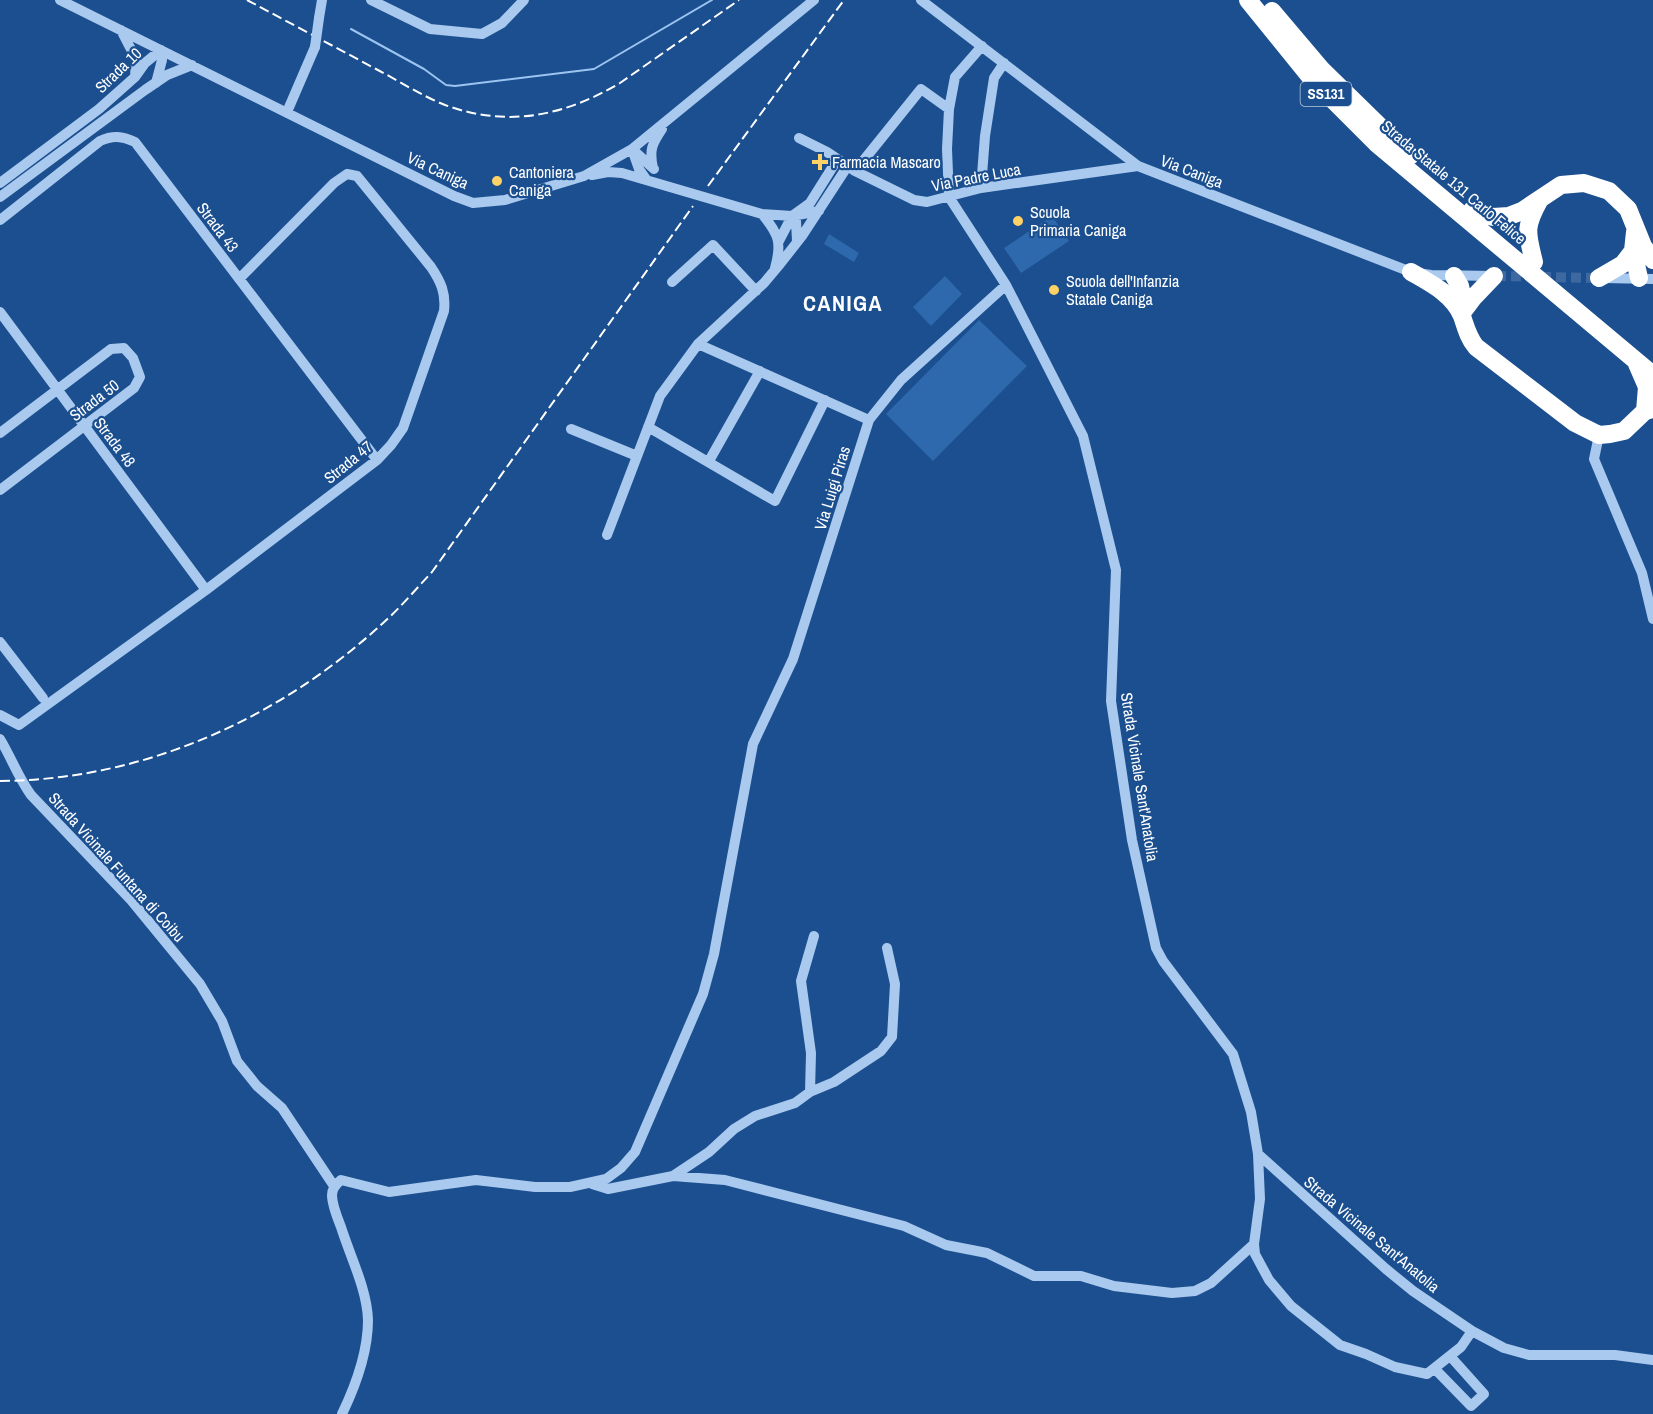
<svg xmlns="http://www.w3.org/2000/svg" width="1653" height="1414" font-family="'Archivo Narrow',sans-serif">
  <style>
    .green { fill: #2e69ad }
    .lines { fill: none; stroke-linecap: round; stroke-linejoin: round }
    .stream { stroke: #9cc4f0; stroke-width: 2 }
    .minor-tunnel { stroke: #3d69a0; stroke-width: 10; stroke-dasharray: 10 5; stroke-linecap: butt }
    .minor { stroke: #a9c9ee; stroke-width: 10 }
    .highway { stroke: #fff; stroke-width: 18 }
    .rail { stroke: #fff; stroke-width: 2; stroke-dasharray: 10 4.5; stroke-linecap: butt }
    .minor-bridge { stroke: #a9c9ee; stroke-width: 10 }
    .poi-dot { fill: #ffd166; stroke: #1b4f8f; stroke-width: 2 }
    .labels { text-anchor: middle; stroke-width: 4.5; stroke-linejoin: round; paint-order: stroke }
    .shield { fill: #1b4f8f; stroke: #bbcadd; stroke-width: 1.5 }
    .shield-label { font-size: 15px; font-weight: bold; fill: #fff }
    .street-label { font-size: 16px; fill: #fff; stroke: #1b4f8f }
    .poi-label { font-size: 16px; fill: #fff; stroke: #1b4f8f; text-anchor: start }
    .district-label { font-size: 22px; font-weight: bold; letter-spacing: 1.5px; fill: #fff; stroke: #1b4f8f }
  </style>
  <rect width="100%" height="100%" fill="#1b4f8f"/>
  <path class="green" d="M1052,216l17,25 -48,32 -17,-25z
    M829,234l30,19 -5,9 -30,-18z
    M945,276l17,18 -31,32 -18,-19z
    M979,320l48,46 -94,95 -47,-47z"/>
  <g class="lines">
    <path class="stream" d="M351,29l73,40 22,16 9,1 139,-17 118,-69"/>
    <path class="minor-tunnel" d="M1496,276l99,2"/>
    <path class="minor" d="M60,0l394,196 19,7 32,-3 79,-24 48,-27 182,-149
      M371,0l59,29 52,5 20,-11 22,-23
      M921,0l217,166 273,106 20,3 64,1
      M319,18l3,-18
      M121,30l15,29 -1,18
      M982,46l-27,31 -6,32 -2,40 2,48 57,88 77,151 33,134 -5,131 21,139 24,108 7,13 70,93 18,58 7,42 128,115 27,22 59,40 32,17 25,7h86l38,5
      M156,83l6,-23 -1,-10
      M287,112l28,-65
      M799,138l28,14 28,19 59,29 13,2 54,-14 157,-22
      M632,149l22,20
      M632,149l7,20 7,10
      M653,168c-4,-18 -1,-24 9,-39
      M855,171l66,-82 28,20
      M592,175l16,-3 14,1 140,41 30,2 27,-5
      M0,183l99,-74 36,-32 10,-14 16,-13
      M981,188l4,-52 9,-58 10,-15
      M0,197l145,-107 22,-15 25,-10
      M762,214c17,20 20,29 13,54
      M792,216l4,5 1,20
      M0,220l100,-79c13,-6 22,-5 35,1l242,318
      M779,241l13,-25 18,-13 27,-43
      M1602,278l51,1
      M672,282l41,-37 43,46
      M0,312l206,278
      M698,344l171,76
      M648,427l127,74 50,-101
      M571,429l66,27
      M0,433l111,-84 13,-1 9,10 7,19 -6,11 -134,102
      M1599,435l-5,24 48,114 11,46
      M709,461l51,-90
      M607,535l53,-139 38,-52 66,-61 16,-19 22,-28 45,-69
      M0,642l43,56
      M0,715l19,10 187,-135 171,-130 14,-15 12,-17 41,-117c2,-18 -3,-29 -13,-44l-74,-91 -10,-2 -13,9 -95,96
      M0,739c11,18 18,38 31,56l100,105 69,84 22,37 15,40 20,25 25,22 52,78
      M810,1092l24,-10 47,-31 11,-14 3,-53 -8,-36
      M1258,1154l2,45 -6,45 1,10 14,26 22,26 49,39 26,9 29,13 32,7 34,-27 11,-16
      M673,1176l36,-24 25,-23 21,-13 40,-13 15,-11 1,-39 -10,-72 13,-45
      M592,1184l16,5 65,-13 52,4 179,46 42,19 41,8 47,23h47l33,10 58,7 23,-2 16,-8 43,-39
      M1435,1369l36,37 13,-12 -34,-38
      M342,1414c14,-29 26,-61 26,-94 -1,-31 -18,-64 -27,-93 -4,-10 -9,-22 -9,-32 0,-7 4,-11 9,-15l48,12 87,-12 59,7h35l36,-8 15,-11 14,-16 68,-158 11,-40 39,-210 40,-85 76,-239 32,-40 105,-95"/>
    <path class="highway" d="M1248,0l64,79 64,64 277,232
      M1272,11l50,59 88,86
      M1472,210l21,7 16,-1 13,-5 39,-26 23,-2 25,8 19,18 15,37 10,14
      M1635,232l-2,19 6,27
      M1534,262c-7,-29 -10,-34 5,-61
      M1411,272c19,11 42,22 51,44 4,12 6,21 14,31l99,76 24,12 11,-1 14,-3 21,-20 8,-2
      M1454,276l6,10 5,22
      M1599,278l24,-14 10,-13
      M1461,314l12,-16 21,-22
      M1637,364l10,23 -2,24"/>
    <path class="rail" d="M247,0c43,23 86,46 129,69 23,12 46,27 69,36 63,23 119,11 175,-22l119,-83
      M708,186l136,-186
      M0,781c143,-1 277,-61 382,-157 18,-16 34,-35 50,-52l261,-366"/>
    <path class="minor-bridge" d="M315,47l4,-29"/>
  </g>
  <g class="poi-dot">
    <path d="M817 153h6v6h6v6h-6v6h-6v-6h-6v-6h6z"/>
    <circle cx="497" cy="181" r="6"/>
    <circle cx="1018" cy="221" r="6"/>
    <circle cx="1054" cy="290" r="6"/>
  </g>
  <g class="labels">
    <rect class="shield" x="1300.5" y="82" width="51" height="24" rx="4.5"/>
    <g class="shield-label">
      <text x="1326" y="99">SS131</text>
    </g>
    <g class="street-label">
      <text transform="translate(118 70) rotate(-44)" y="6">Strada 10</text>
      <text transform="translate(438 170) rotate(25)" y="6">Via Caniga</text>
      <text transform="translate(1192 171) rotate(21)" y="6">Via Caniga</text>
      <text transform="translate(976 177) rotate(-11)" y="6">Via Padre Luca</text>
      <text transform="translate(1454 182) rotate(40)" y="6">Strada Statale 131 Carlo Felice</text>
      <text transform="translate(218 227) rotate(53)" y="6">Strada 43</text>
      <text transform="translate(94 400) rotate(-37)" y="6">Strada 50</text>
      <text transform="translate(115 442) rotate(53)" y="6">Strada 48</text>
      <text transform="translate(348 462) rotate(-39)" y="6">Strada 47</text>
      <text transform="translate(832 488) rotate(-73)" y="6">Via Luigi Piras</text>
      <text transform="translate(1140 777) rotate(81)" y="6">Strada Vicinale Sant'Anatolia</text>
      <text transform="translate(117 867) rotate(48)" y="6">Strada Vicinale Funtana di Coibu</text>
      <text transform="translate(1372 1234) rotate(40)" y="6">Strada Vicinale Sant'Anatolia</text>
    </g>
    <g class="poi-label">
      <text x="832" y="168">Farmacia Mascaro</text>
      <text x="509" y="178">Cantoniera<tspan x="509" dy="18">Caniga</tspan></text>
      <text x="1030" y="218">Scuola<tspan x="1030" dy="18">Primaria Caniga</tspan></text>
      <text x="1066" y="287">Scuola dell'Infanzia<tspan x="1066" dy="18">Statale Caniga</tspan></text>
    </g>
    <g class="district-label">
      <text x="843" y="311">CANIGA</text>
    </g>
  </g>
</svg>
